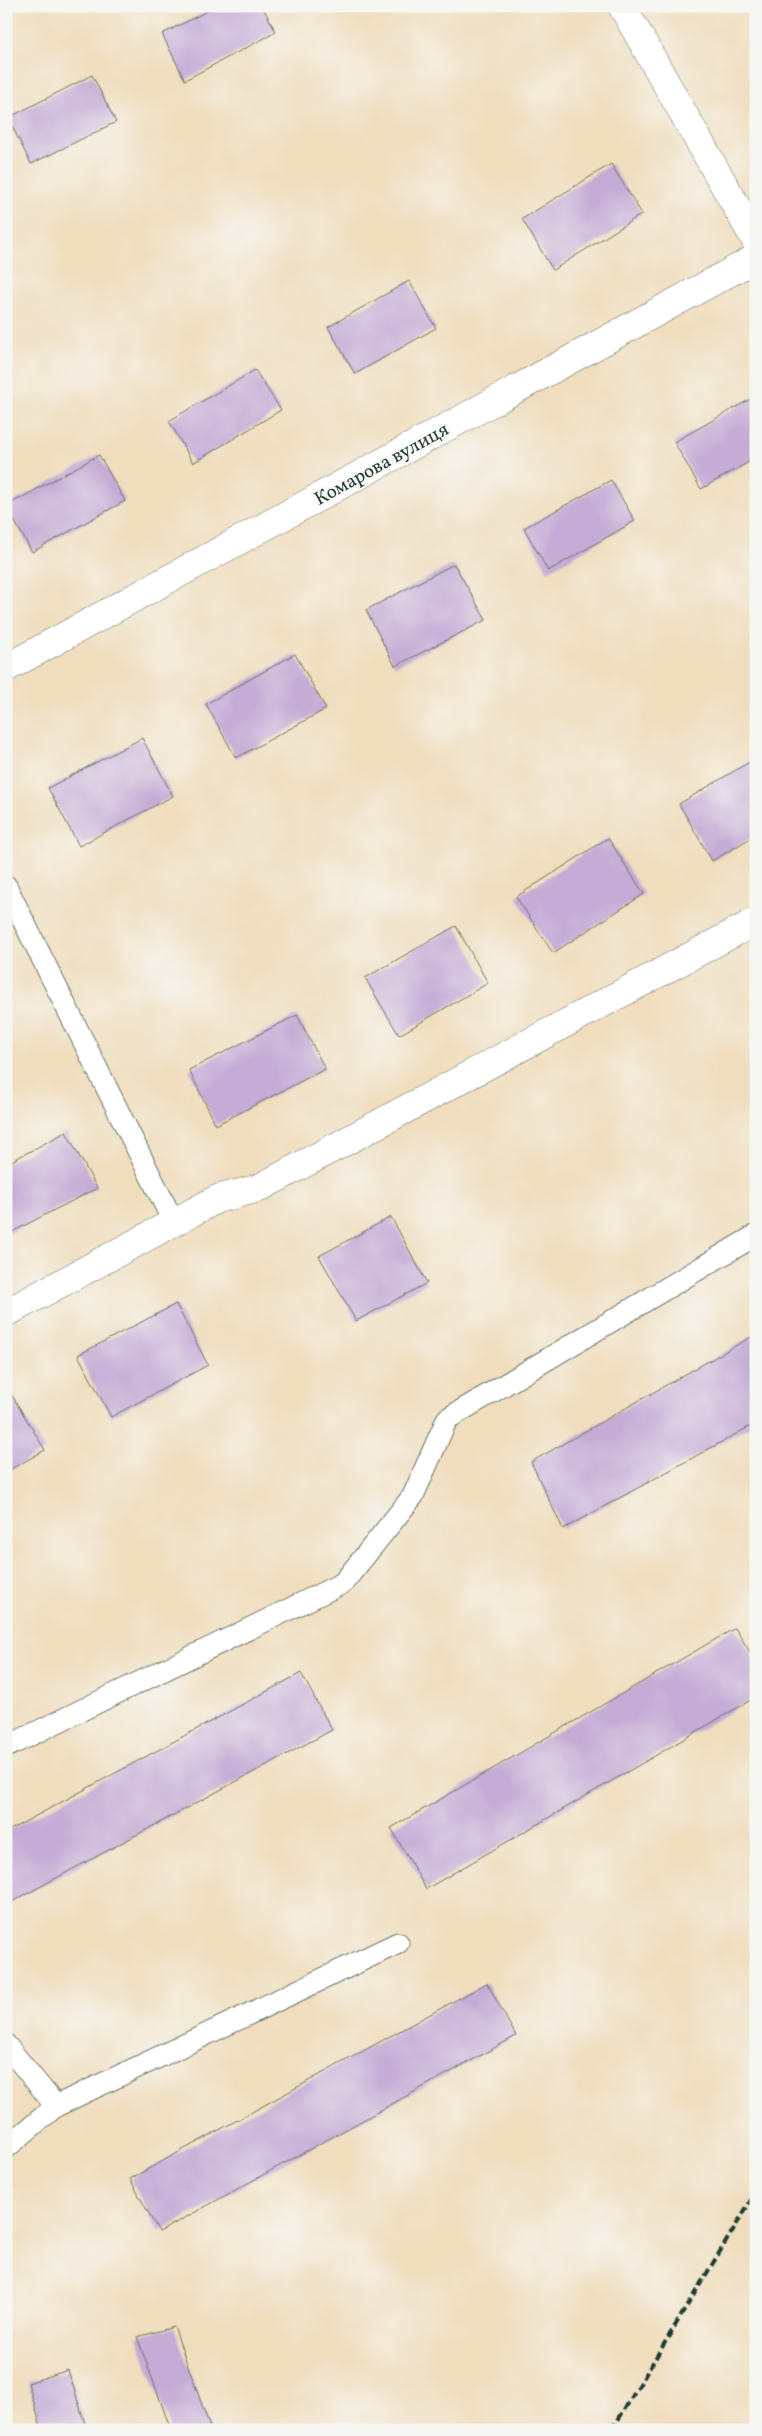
<svg xmlns="http://www.w3.org/2000/svg" width="762" height="2436" font-family="Vollkorn,serif">
  <style>
    .building { fill: #c5abd5 }
    .lines { fill: none; stroke-linecap: round; stroke-linejoin: round }
    .lane-casing { stroke: #687564; stroke-width: 23 }
    .street-casing { stroke: #687564; stroke-width: 29 }
    .lane { stroke: #fff; stroke-width: 21 }
    .street { stroke: #fff; stroke-width: 28 }
    .rail { stroke: #1f3d34; stroke-width: 4; stroke-dasharray: 8 4; stroke-linecap: butt }
    .labels { text-anchor: middle; stroke-width: 4; stroke-linejoin: round; paint-order: stroke }
    .street-label { font-size: 19px; fill: #1f3d34; stroke: #f6f6f2 }
  </style>
  <rect width="100%" height="100%" fill="#f6f6f2"/>
  <filter id="ink" filterUnits="userSpaceOnUse"><feTurbulence type="fractalNoise" baseFrequency=".02" numOctaves="2"/><feDisplacementMap in="SourceGraphic" scale="10" xChannelSelector="R" yChannelSelector="G"/><feConvolveMatrix kernelMatrix="1 2 1 2 8 2 1 2 1" color-interpolation-filters="sRGB"/></filter>
  <filter id="wash" filterUnits="userSpaceOnUse"><feTurbulence type="fractalNoise" baseFrequency=".0096" numOctaves="4" result="noise"/><feDisplacementMap in="SourceGraphic" scale="20" xChannelSelector="R" yChannelSelector="G"/><feGaussianBlur stdDeviation="1.12" result="paint"/><feColorMatrix in="noise" values="0 0 0 0 0 0 0 0 0 0 0 0 0 0 0 0 0 1.4 0 .05"/><feComposite in="paint" operator="in"/></filter>
  <g filter="url(#wash)">
    <rect width="100%" height="100%" fill="#f0ddbd"/>
    <g id="blocks">
      <path class="building" d="M217,6h45l14,26 -91,48 -23,-46z
        M92,75l24,47 -85,42 -23,-46z
        M611,164l31,50 -89,56 -31,-51z
        M409,281l27,47 -81,46 -27,-47z
        M255,370l26,40 -88,53 -24,-42z
        M756,396v62l-55,31 -27,-47z
        M99,455l26,46 -93,51 -26,-46z
        M611,480l24,41 -87,50 -24,-43z
        M454,564l32,56 -91,46 -29,-56z
        M295,654l31,55 -90,49 -30,-54z
        M142,738l31,58 -94,50 -31,-58z
        M756,758v77l-44,26 -33,-57z
        M608,838l36,56 -91,59 -37,-56z
        M456,926l32,57 -89,52 -34,-57z
        M297,1015l28,54 -109,56 -27,-55z
        M66,1132l31,56 -89,46 -2,-3v-67z
        M391,1217l36,66 -71,38 -37,-65z
        M176,1304l32,61 -97,52 -33,-62z
        M756,1334v89l-193,106 -32,-67z
        M8,1389l37,61 -39,22v-82z
        M735,1628l21,34v35l-330,192 -35,-61z
        M301,1673l31,57 -326,175v-73z
        M487,1983l29,53 -357,196 -29,-53z
        M174,2327l37,103h-40l-34,-93z
        M68,2370l19,60h-45l-14,-47z"/>
    </g>
  </g>
  <g filter="url(#ink)">
    <use href="#blocks" fill-opacity="0" stroke="#687564" stroke-width="1"/>
    <g class="lines">
      <defs>
        <path id="lane" d="M6,886l168,337
          M6,1747l337,-164 70,-87 34,-77 309,-184
          M6,2045l50,61 342,-163
          M6,2148l50,-42"/>
        <path id="street" d="M622,6l134,235
          M6,668l750,-410
          M6,1313l211,-114 42,-11 497,-267"/>
      </defs>
      <use href="#lane" class="lane-casing"/>
      <use href="#street" class="street-casing"/>
      <use href="#lane" class="lane"/>
      <use href="#street" class="street"/>
      <path class="rail" d="M612,2430l144,-238"/>
    </g>
  </g>
  <g class="labels">
    <g class="street-label">
      <text transform="translate(381 463) rotate(-29)" y="7">Комарова вулиця</text>
    </g>
  </g>
  <rect width="762" height="2436" fill="none" stroke="#f6f6f2" stroke-width="25"/>
</svg>
